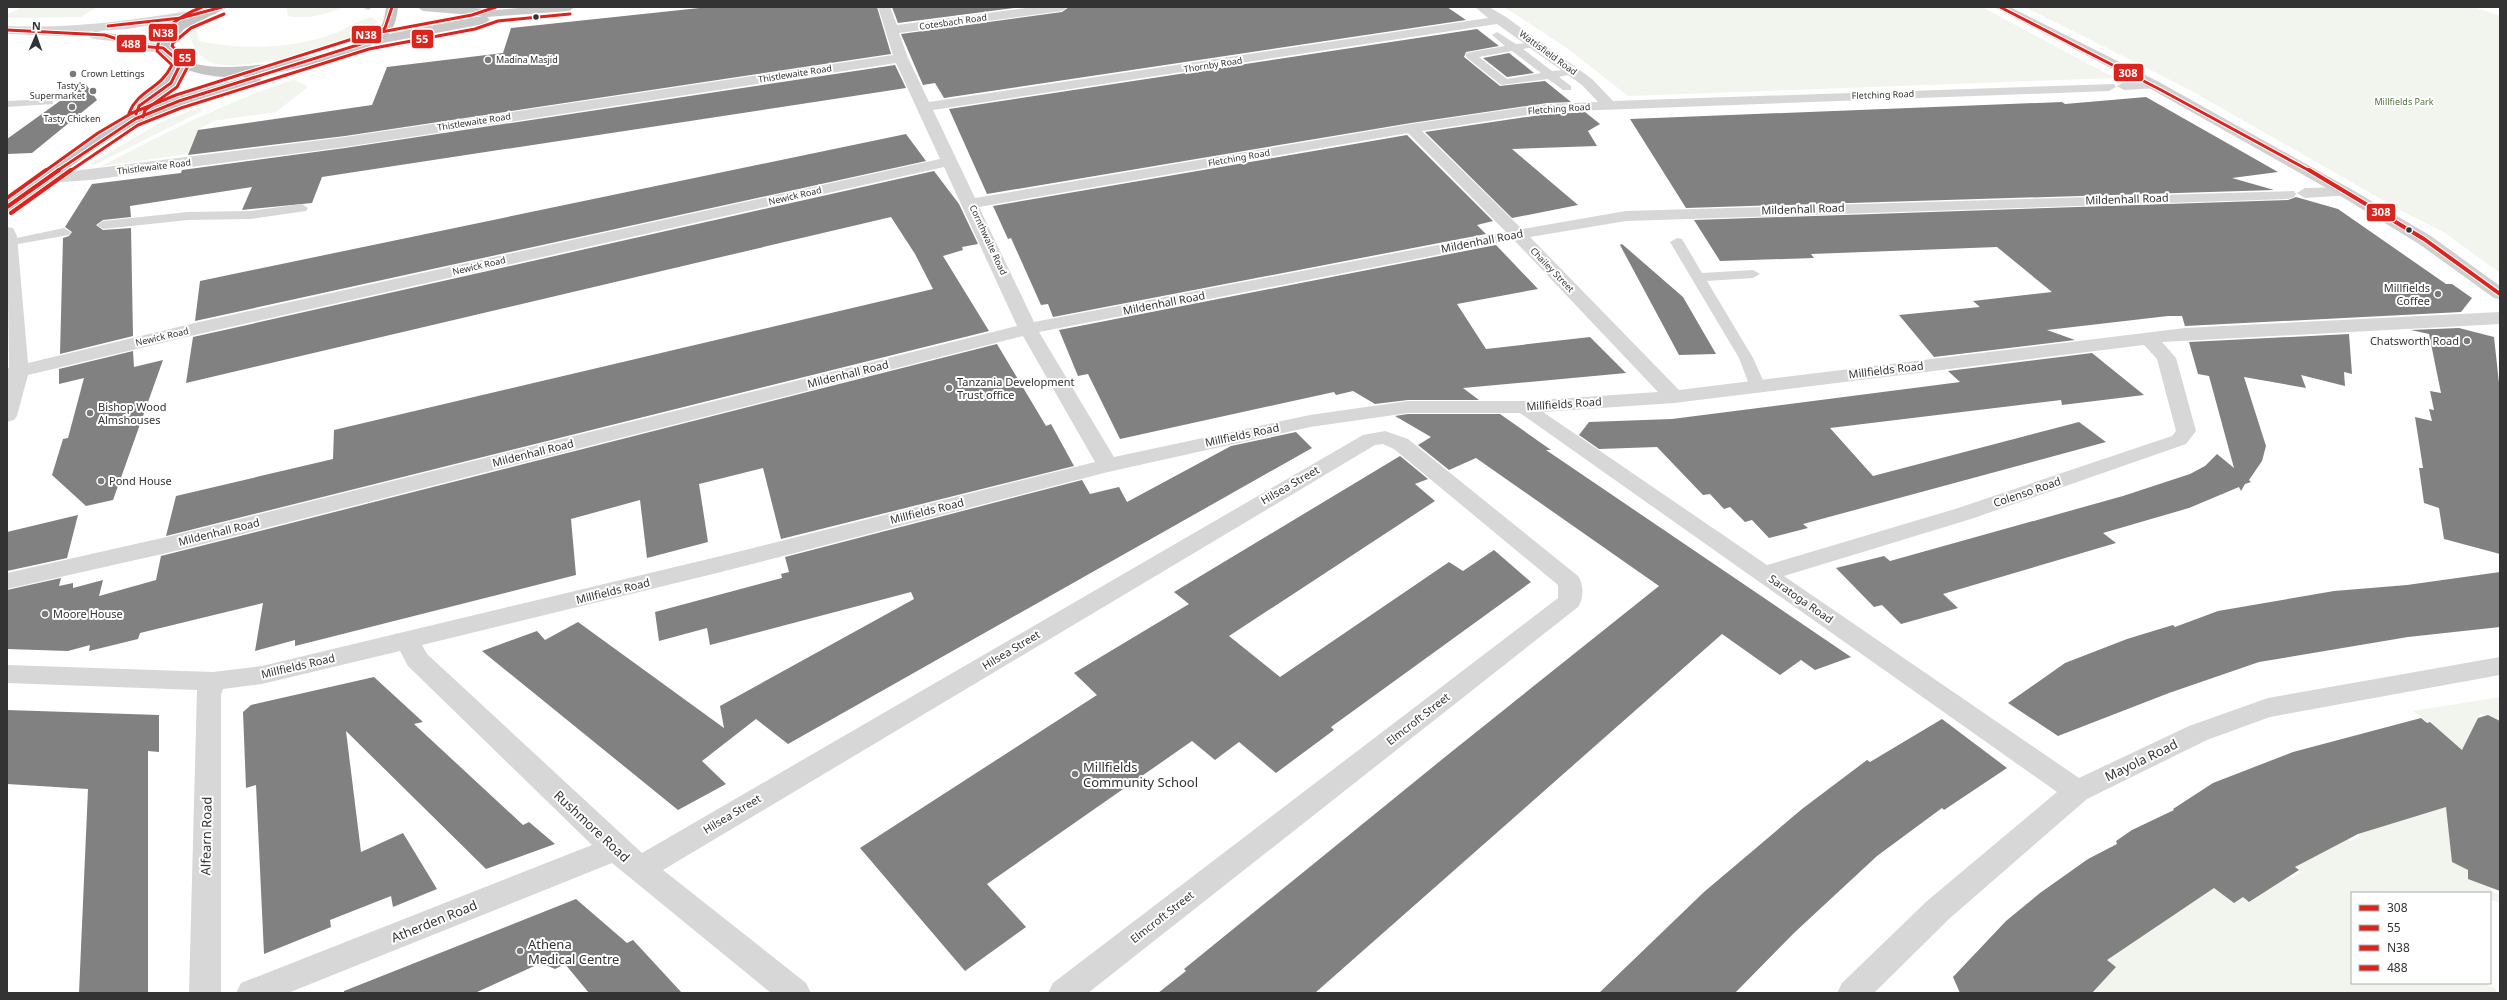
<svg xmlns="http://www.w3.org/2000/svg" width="2507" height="1000" font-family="'Noto Sans',sans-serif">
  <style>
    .green { fill: #f1f5ed }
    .building { fill: #818181 }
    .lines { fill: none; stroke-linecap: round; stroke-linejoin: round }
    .lane { fill: #d7d7d7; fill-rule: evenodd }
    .street { fill: #d7d7d7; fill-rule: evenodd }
    .secondary { fill: #d0d0d0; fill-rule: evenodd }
    .primary { fill: #cacaca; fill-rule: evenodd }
    .highway { fill: #c4c4c4; fill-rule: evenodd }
    .bus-1-far1-casing { stroke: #fff; stroke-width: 5 }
    .bus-1-casing { stroke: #fff; stroke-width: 6 }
    .bus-2-far1-casing { stroke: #fff; stroke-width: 5 }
    .bus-2-casing { stroke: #fff; stroke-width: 6 }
    .bus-3-far1-casing { stroke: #fff; stroke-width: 5 }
    .bus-3-casing { stroke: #fff; stroke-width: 6 }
    .bus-4-far1-casing { stroke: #fff; stroke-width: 5 }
    .bus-4-casing { stroke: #fff; stroke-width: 6 }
    .bus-1-far1 { stroke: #dc241f; stroke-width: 3 }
    .bus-1 { stroke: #dc241f; stroke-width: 4 }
    .bus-2-far1 { stroke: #dc241f; stroke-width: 3 }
    .bus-2 { stroke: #dc241f; stroke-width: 4 }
    .bus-3-far1 { stroke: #dc241f; stroke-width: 3 }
    .bus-3 { stroke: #dc241f; stroke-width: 4 }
    .bus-4-far1 { stroke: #dc241f; stroke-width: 3 }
    .bus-4 { stroke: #dc241f; stroke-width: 4 }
    .bus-dot { fill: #333; stroke: #fff; stroke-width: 1.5 }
    .poi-dot { fill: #7a7a7a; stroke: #fff; stroke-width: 1.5 }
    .labels { text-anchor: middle; stroke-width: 4; stroke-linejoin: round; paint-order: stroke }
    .far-street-label { font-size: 9px; fill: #333; stroke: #fff }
    .far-poi-label { font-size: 9px; fill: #333; stroke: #fff; text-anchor: start }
    .far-park-label { font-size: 9px; fill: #56703f; stroke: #fff }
    .street-label { font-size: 11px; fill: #333; stroke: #fff }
    .poi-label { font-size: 11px; fill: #333; stroke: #fff; text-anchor: start }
    .near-street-label { font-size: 13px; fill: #333; stroke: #fff }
    .near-poi-label { font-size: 13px; fill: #333; stroke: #fff; text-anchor: start }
    .line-badge { stroke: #fff; stroke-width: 1.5 }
    .badge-label { font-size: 11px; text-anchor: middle; font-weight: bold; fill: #fff }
  </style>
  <rect width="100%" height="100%" fill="#fff"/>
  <path class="green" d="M22,7h75l-16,10 -74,1v-3z
    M287,7h57c-18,7 -36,13 -56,9z
    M1504,7h478l133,71 -487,18 -64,-50z
    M2025,7h449l26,9v257l-55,-40 -43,-22 -214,-122z
    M372,17l6,5c-5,4 -9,9 -14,12 -24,15 -120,36 -148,30 -15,-3 -25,-19 -27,-33l8,-1 2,11c42,9 90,8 131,-6 15,-5 27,-15 42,-18z
    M294,79l14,8 -32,25 -63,9 -15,9 -10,24 -86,12c62,-33 125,-64 192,-87z
    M201,107l1,4 -108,54 -4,-1 73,-43z
    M2500,697v27l-3,-5 -17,-5 -10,21 15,7 -7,13 22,11v27l-15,-4v9l-7,-2 1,7 7,2v9l14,5v12l-23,-7 -5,2 5,10 23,8v17l-13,-7 -4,2 -17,-6 1,8 -15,-3v7l16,8v9l22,8 3,5 7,3v8l-8,-3 -2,3v-10h-138v90h131l12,5 2,5h-426l-23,-18 12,-11 34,26 22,-23 -35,-28 6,-6 -46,-35 5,-3 45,35 8,-6 29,21 29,-18 -26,-21 17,-11 26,20 25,-17 -25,-21 13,-9 47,35 9,-6 7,5 8,-5 -7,-6 9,-6 -47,-35 16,-8 46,36 10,-5 7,5 9,-6 -5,-5 6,-4 -43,-33 9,-5 42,34 5,-3 -12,-9 7,-4 -31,-24 19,-9 31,24 8,-4 13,11 11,-5 -13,-10 7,-4 -31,-26 18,-6 31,25 6,-2 12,10 13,-4 -12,-10 8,-3 -31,-26 16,-4 29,25 10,-2 10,9 6,-2 -44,-38 9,-2 22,19 10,-2 4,4 11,-2 -5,-4 13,-3 -20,-17 29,-6 -56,-44z"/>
  <path class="building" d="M709,7h168l14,47 -546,82 -157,19 10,-25 174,-25 15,-38 116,-14 8,-25z
    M892,7h130l-124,16z
    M1069,7h378l19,13 -522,78 -9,-15 -12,2 -22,-51 161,-22z
    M1477,29l22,17 -33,6 -2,5 36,29 45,-5 26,21 -24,1 -136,20 -424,71 -38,-85z
    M1509,53l25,20 -27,4 -24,-19z
    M895,65l11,23 -584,89 -10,26 -70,7 10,-23 -122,19 1,11 -28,3 -7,5 7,5 28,-2 2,108 -73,18 3,-116 6,-2 3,-4 -7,-5 27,-43 89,-11 1,-3 163,-22z
    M85,83l12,17 -65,53 -25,1v-15z
    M2146,97l132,75 -46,6 42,12 -588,18 -56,-89 432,-17 3,2z
    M1585,112l15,12 -12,7 9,15 -85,3 66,56 -66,13 -87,-86 122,-18z
    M906,134l20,27 -731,160 5,-40z
    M1407,135l86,86 -16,4 9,9 -433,83 -5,-13 -7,1 -30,-67 -3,1 -15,-33z
    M934,171l25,33 19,40 -16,3 1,3 -20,6 46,75 -823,205 10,-40 157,-37 1,-29 599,-141 -18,-35 -24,-37 -705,166 7,-46z
    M2296,197l42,12 108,75h6l20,14 -11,14 -276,14 -3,-10h-14l-121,14 28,10 -141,17 -35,-42 81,-8 -7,-6 79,-9 -55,-45 -186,7 3,4 -94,3 -26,-41 594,-20z
    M1622,244l61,53 33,57 -37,1 -59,-110z
    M1496,245l42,44 -81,15 29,45 104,-12 36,36 -163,15 16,12h-71l-33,4 -22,-13 -17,4 -2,-3 -214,47 -32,-65 -10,2 -19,-46z
    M2459,328l35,9 6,55v162l-56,-15 -5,-31 -15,-5 -5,-35h4l-8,-51 17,4 -3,-12 5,1 -4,-19 11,2 -12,-59 -18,-4z
    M2349,334l3,40 -8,-2 1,14 -44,-11 5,13 -62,-11 22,69 -4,15 -13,19 2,2 -6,2 -4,7 -2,-4 -50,21 -86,25 13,10 -173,51 15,14 -57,16 -19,-19 -8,2 -38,-39 48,-12 6,5 233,-65 67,-22 15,-8 12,-12 17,14 -25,-92 -11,-2 -9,-32z
    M997,344l49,82 5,-2 23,42 -293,73 -18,-71 -64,16 9,58 -61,16 -7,-58 -69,19 5,56 -281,71v-6l-40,11 8,-48 -123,30 -2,6 -49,12 1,-6 -22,6 -61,-2v-59l54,-12 -2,8 14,-3v5l30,-8 -4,16 57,-16 5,-24z
    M133,351l1,16 29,-7 -50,140 -27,6 -34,-31 11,-36 5,-1 16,-60 -25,6v-15z
    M2092,353l52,42 -82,10 -1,-5 -231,28 43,48 206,-54 27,20 -303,82 5,4 -39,10 -17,-18 -7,2 -15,-15 -6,2 -14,-15 -7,1 -46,-48 -58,2 -20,-14 10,-13 83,-3 265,-34 23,-3 -12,-11z
    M1408,414h92l51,36h-5l305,207 -36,13 -14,-10 -21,15 -58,-41 -407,359h-157l28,-22 -2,-2 261,-212 214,-171 -183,-128 -27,12 -31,-25 13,-8 -36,-21z
    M1296,432l16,16 -524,296 -32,-25 -54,42 24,23 -48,26 -196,-159 55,-20 8,9 33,-18 146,106 -4,-22 194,-107 -3,-7 -201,53 -3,-17 -48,13 -4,-29 127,-34 -1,-4 8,-2 -4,-15 297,-77 8,14 29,-7 8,15 104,-56z
    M1400,456l28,23 -13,5 20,17 -206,135 51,41 169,-115 14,9 31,-21 37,32 -200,145 3,3 -58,43 -37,-31 -24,18 -23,-19 -205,143 39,43 -61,44 -105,-123 237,-153 -23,-22 115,-69 -15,-12z
    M78,515l-11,43 -60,13v-39z
    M2500,572v55l-92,10 -149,25 -90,31 -111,43 -50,-33 57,-40 62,-24 46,-14 2,2 43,-16 116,-20 73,-6z
    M374,677l49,45 -9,2 109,101 6,-3 26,22 -69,25 -140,-138 15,121 42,-19 34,56 -44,18 -2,-11 -61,24 1,7 -67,27 -8,-169 -10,3 -3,-76 8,-7z
    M7,710l152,5v37l-11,-1v242h-69l9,-204 -81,-5z
    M2488,715l12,6v170l-32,-12v-9l-16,-8 -6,-55 -88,27 -63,33 4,3 -50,32 -6,-5 -9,6 -20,-15 -107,72 9,7 -24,26h-132l-7,-16 53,-56 34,-28 48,-34 29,-15 -1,-3 16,-11 42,-20 -1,-1 40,-26 80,-31 128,-34 6,5 3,-1 32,28 16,-32z
    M1942,719l65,49 -63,42 -2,-2 -65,48 -83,77 -59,60h-136l105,-101 98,-83 65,-49 3,2z
    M576,899l51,44 6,-3 49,53h-93l-24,-29 -10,5 -14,-6 -66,30h-131v-2z"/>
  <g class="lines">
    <path class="lane" d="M362,7h11l-5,3z
      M1497,32l19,12 24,-2v4l-17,3 29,22 24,-2v4l-17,4 12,9v4h-8l-15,-11 -47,6 -35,-28v-4l39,-7 -13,-11zM1512,51l29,22 -34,6 -28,-22z
      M49,99l4,1v4l-46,3v-6z
      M302,204l6,4 -2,3 -56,8 -62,1 -85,9 -6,-4 6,-4 85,-9 62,-1z
      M64,228l7,4 -2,3 -62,11v-6z
      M1677,238l5,1 20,34 51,-3 7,4 -7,4 -46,3 46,77 13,29 -3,3 -5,2 -8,-5 -11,-29 -69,-116z"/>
    <path class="street" d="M212,7l4,1 2,3 -2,3 -88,15 -31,2 24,4 19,7 28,3 2,3 -2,3c-19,5 -37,-5 -55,-10 -7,-1 -15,-1 -22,-3l-2,-3 5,-4 -31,5 -56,-2v-8c69,3 137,-7 205,-19z
      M878,7h12l7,18 137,-18h34l-6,4 -163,22 9,25 21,44 559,-84 -13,-11h14l17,10 86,62 21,22 501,-17 2,3 -7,4 -562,21 -125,19 100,98 104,-18 668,-20 2,3 -2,3 -6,2 -662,22 -96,16 149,153 506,-62 315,-16v12l-338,18 14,16 20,73 -10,13 -215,75 -187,57 295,202 110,-52 79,-28 232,-41v18l-230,42 -63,23 -120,59 -138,120 -75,74h-37l5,-10 85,-82 130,-109 -537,-379h-112l-98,14 -202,45 -387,100 -299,73 5,9 215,199 721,-418 22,-4 23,8 170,137c6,9 6,22 0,31l-490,386h-40l5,-10 505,-385v-13l-164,-136 -11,-5 -8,1 -712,425 143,113 5,10h-40l-159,-130 -324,130h-52l5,-10 351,-138 -184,-179 -8,-15 -138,33 -39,5 -2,6v298h-32l8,-303 -190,-7v-18l206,7 49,-6 459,-110 374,-94 -72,-126 -852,216 -164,37v-16l164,-37 846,-210 -73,-159 -745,167 -171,41 -11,41 -3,4 -7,2v-54h2l-2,-141 6,1 4,8 11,127 171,-41 741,-163 -44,-96 -551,84 -254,33 -44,3 -6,-2 -2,-3 2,-3 304,-38 548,-82zM1497,24l85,61 16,17 -51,2 -136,20 -436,74 -42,-88zM1408,133l98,99 -472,90 -55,-115zM1514,240l144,152 -133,9h-117l-98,14 -196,42 -75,-125zM2144,345l13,14 19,72 -4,5 -217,73 -188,56 -224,-153 131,-9z
      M2154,81l5,1 2,3 -2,3 -35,2 -7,-4 7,-4z
      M2345,187l6,2 2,3 -2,3 -46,3 -8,-5 8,-5z"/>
    <path class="secondary" d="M1994,7h16l149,75 192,107 80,47 69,50v13l-6,-1 -75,-54 -80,-49 -190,-107z"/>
    <path class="primary" d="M417,7h46l33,3 33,-3h46l-6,4 -82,6 3,3 -6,4 -117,22 -7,-4 7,-4 115,-22 -59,-5z"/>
    <path class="highway" d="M210,7h18l-44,22 -14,18c9,9 18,16 31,18 36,8 151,-10 177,-35 6,-6 7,-15 8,-23h12c-1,10 -3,20 -10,28 -11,11 -30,15 -45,20 -47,15 -109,33 -158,14l-9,17 -31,24 29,-12 75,-22 5,-1 7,4 -2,3c-40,12 -81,22 -118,40 -46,22 -87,59 -128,88l-6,2v-13l90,-63 34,-21 -1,-2 4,-10 31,-22 8,-16 -17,-17c12,-23 31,-32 54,-41z"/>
    <defs>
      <path id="bus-1-far1" d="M2000,7l161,83 149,81"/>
      <path id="bus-1" d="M2309,170l115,69 76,55"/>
      <path id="bus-2-far1" d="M143,117l2,-7 32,-23 11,-21 -2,-7 -14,-13 1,-3 18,-15 33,-14
        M70,171l68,-46 43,-17 188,-59 106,-20 23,-8 72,-7"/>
      <path id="bus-2" d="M11,213l60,-43"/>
      <path id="bus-3-far1" d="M129,113c10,-24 31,-23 43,-48l-15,-14c1,-23 26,-36 45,-44
        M45,171l53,-38 34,-20 44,-18 189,-60 107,-20 24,-8"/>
      <path id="bus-3" d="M7,198l39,-28"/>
      <path id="bus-4-far1" d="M108,26l73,-8 41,-11
        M7,30l98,5 33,11 25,2 18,15 -10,20 -32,23 -3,8
        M57,171l78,-52 44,-18 188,-59 18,-14 7,-21"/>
      <path id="bus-4" d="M7,207l52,-37"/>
    </defs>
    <use href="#bus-1-far1" class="bus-1-far1-casing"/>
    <use href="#bus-1" class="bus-1-casing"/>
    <use href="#bus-2-far1" class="bus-2-far1-casing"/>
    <use href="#bus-2" class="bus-2-casing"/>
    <use href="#bus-3-far1" class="bus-3-far1-casing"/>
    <use href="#bus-3" class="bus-3-casing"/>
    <use href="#bus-4-far1" class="bus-4-far1-casing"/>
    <use href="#bus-4" class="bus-4-casing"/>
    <use href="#bus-1-far1" class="bus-1-far1"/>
    <use href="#bus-1" class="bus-1"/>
    <use href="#bus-2-far1" class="bus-2-far1"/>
    <use href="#bus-2" class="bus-2"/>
    <use href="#bus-3-far1" class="bus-3-far1"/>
    <use href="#bus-3" class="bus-3"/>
    <use href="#bus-4-far1" class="bus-4-far1"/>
    <use href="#bus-4" class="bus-4"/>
  </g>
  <g class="bus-dot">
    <circle cx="536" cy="17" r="3.5"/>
    <circle cx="2409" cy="230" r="3.5"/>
  </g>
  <g class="poi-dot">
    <circle cx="488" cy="60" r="4"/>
    <circle cx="73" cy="74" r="4"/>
    <circle cx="93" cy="91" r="4"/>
    <circle cx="72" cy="107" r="4"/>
    <circle cx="2438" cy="294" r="4"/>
    <circle cx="2467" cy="341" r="4"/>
    <circle cx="949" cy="388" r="4"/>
    <circle cx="90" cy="413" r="4"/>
    <circle cx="101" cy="481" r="4"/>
    <circle cx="45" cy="614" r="4"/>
    <circle cx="1075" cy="774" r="4"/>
    <circle cx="520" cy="951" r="4"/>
  </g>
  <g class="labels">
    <g class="far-street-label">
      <text transform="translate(953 22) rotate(-8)" y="3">Cotesbach Road</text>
      <text transform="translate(1548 53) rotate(36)" y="3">Wattisfield Road</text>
      <text transform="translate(1213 65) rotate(-9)" y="3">Thornby Road</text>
      <text transform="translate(795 74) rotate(-9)" y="3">Thistlewaite Road</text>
      <text transform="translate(1883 95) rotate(-2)" y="3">Fletching Road</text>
      <text transform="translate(1559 109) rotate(-4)" y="3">Fletching Road</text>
      <text transform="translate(474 122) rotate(-9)" y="3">Thistlewaite Road</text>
      <text transform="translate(1239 158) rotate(-10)" y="3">Fletching Road</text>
      <text transform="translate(154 167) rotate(-7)" y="3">Thistlewaite Road</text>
      <text transform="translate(795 196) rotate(-13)" y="3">Newick Road</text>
      <text transform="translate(988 240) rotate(65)" y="3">Cornthwaite Road</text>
      <text transform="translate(479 266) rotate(-13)" y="3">Newick Road</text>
      <text transform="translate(1552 270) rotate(46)" y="3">Chailey Street</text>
      <text transform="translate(162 337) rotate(-13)" y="3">Newick Road</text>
    </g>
    <g class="far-poi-label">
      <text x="496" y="63">Madina Masjid</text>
      <text x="81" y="77">Crown Lettings</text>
      <text x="85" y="89" text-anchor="end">Tasty's<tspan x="85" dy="10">Supermarket</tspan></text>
      <text x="72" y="122" text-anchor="middle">Tasty Chicken</text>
    </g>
    <g class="far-park-label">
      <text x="2404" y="105">Millfields Park</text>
    </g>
    <g class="street-label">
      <text transform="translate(2127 199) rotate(-2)" y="4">Mildenhall Road</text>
      <text transform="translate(1803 209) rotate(-2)" y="4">Mildenhall Road</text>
      <text transform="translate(1482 241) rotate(-11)" y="4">Mildenhall Road</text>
      <text transform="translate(1164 303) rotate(-11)" y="4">Mildenhall Road</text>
      <text transform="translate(1886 370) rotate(-7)" y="4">Millfields Road</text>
      <text transform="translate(848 374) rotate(-14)" y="4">Mildenhall Road</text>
      <text transform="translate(1564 404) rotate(-4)" y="4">Millfields Road</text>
      <text transform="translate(1242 435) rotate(-12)" y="4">Millfields Road</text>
      <text transform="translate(533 453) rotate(-14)" y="4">Mildenhall Road</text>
      <text transform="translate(1290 485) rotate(-30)" y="4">Hilsea Street</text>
      <text transform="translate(2027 492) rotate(-19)" y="4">Colenso Road</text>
      <text transform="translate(927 511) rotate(-14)" y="4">Millfields Road</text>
      <text transform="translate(219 532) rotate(-14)" y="4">Mildenhall Road</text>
      <text transform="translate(613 591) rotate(-14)" y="4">Millfields Road</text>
      <text transform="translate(1801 599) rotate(35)" y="4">Saratoga Road</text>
      <text transform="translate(1011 650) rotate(-31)" y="4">Hilsea Street</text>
      <text transform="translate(298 666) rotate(-13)" y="4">Millfields Road</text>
      <text transform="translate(1418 719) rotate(-38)" y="4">Elmcroft Street</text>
      <text transform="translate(732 814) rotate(-31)" y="4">Hilsea Street</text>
      <text transform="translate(1162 917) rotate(-38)" y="4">Elmcroft Street</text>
    </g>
    <g class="poi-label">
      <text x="2430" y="292" text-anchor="end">Millfields<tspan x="2430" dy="13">Coffee</tspan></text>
      <text x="2459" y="345" text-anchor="end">Chatsworth Road</text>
      <text x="957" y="386">Tanzania Development<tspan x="957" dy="13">Trust office</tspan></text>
      <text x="98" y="411">Bishop Wood<tspan x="98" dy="13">Almshouses</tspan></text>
      <text x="109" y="485">Pond House</text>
      <text x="53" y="618">Moore House</text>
    </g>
    <g class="near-street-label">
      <text transform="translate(2141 760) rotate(-26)" y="5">Mayola Road</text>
      <text transform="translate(592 826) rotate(43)" y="5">Rushmore Road</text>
      <text transform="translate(206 836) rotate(-89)" y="5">Alfearn Road</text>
      <text transform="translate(434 921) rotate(-22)" y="5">Atherden Road</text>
    </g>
    <g class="near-poi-label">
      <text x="1083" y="772">Millfields<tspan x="1083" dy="15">Community School</tspan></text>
      <text x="528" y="949">Athena<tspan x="528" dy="15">Medical Centre</tspan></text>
    </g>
  </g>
  <g class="line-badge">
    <rect x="148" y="23" width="30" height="19" rx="4" fill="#dc241f"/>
    <rect x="351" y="25" width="31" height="19" rx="4" fill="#dc241f"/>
    <rect x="411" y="29" width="23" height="20" rx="4" fill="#dc241f"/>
    <rect x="116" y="34" width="31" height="19" rx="4" fill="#dc241f"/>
    <rect x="173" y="48" width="23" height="19" rx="4" fill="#dc241f"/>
    <rect x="2113" y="63" width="31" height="19" rx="4" fill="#dc241f"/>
    <rect x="2366" y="203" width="30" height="19" rx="4" fill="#dc241f"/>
  </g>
  <g class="badge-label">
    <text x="163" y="37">N38</text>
    <text x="366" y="39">N38</text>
    <text x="422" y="43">55</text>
    <text x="131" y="48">488</text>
    <text x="185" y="62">55</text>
    <text x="2128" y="77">308</text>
    <text x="2381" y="216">308</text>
  </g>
  <rect width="2507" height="1000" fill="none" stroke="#333333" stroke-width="16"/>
  <rect x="2351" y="892" width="140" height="92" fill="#ffffff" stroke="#adadad"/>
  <rect x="2359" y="905" width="20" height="6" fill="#dc241f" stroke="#adadad"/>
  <text x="2387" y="912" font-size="12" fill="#333333">308</text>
  <rect x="2359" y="925" width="20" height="6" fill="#dc241f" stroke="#adadad"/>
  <text x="2387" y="932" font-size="12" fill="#333333">55</text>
  <rect x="2359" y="945" width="20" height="6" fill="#dc241f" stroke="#adadad"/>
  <text x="2387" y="952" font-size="12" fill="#333333">N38</text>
  <rect x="2359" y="965" width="20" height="6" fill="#dc241f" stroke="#adadad"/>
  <text x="2387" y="972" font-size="12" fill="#333333">488</text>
  <g transform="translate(36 36) rotate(2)" stroke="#ffffff" stroke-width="3" paint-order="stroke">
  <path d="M0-3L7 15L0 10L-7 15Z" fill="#333333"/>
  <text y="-6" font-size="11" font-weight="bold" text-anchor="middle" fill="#333333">N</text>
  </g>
</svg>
